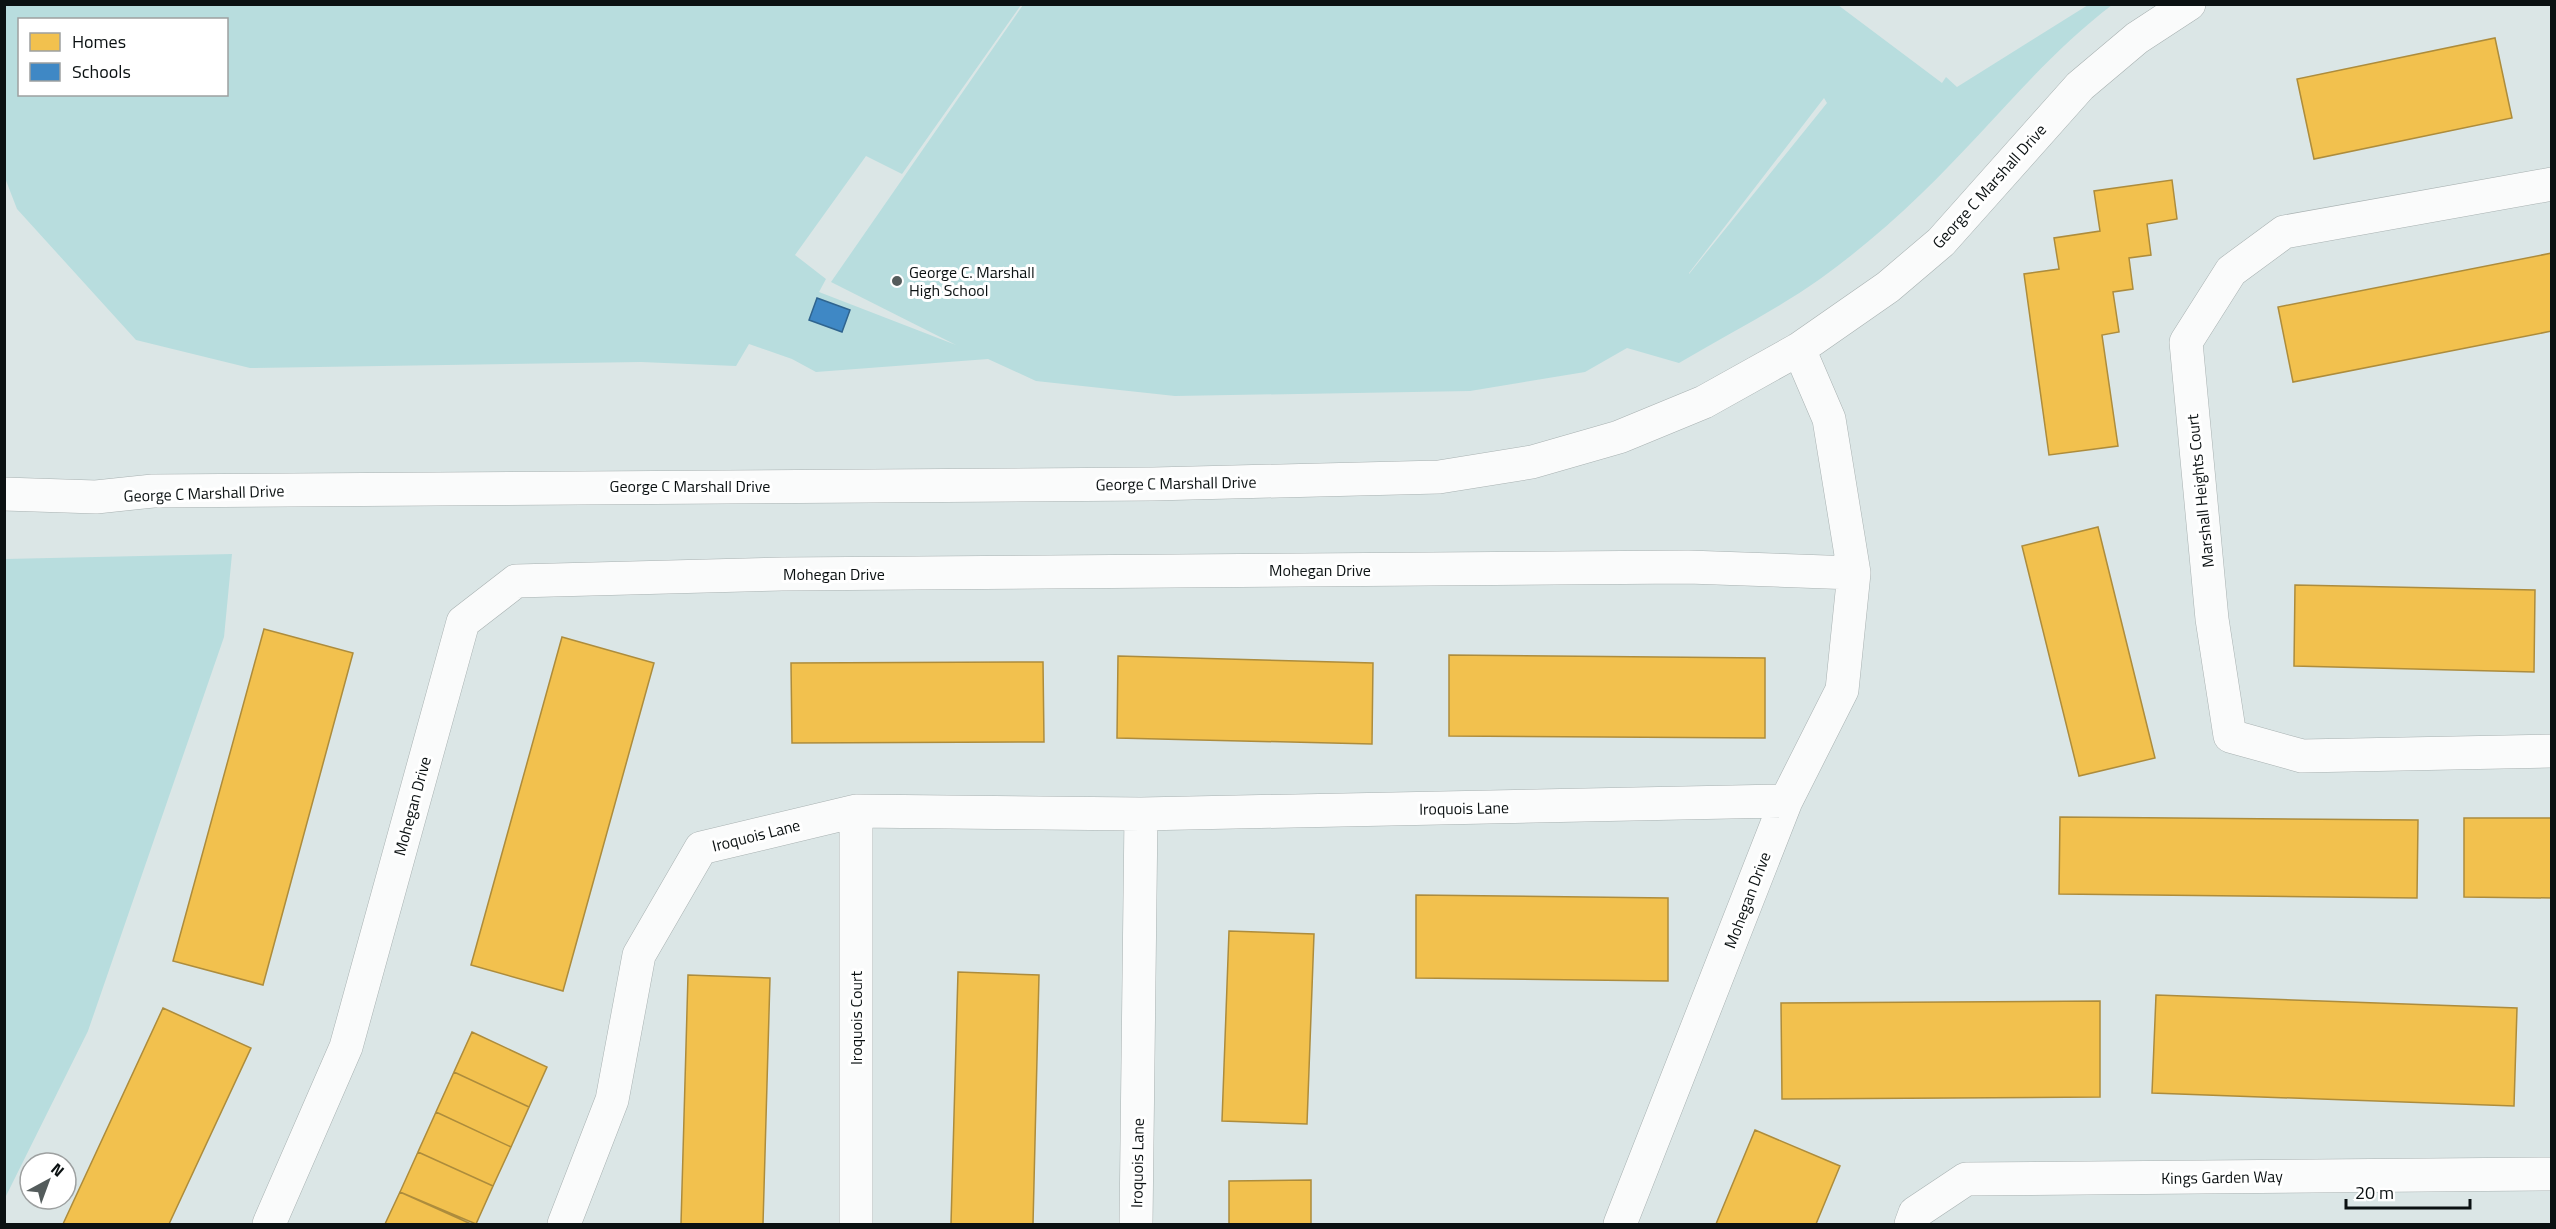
<svg xmlns="http://www.w3.org/2000/svg" width="2556" height="1229" font-family="'Titillium Web',sans-serif">
  <style>
    .green { fill: #b8ddde; fill-rule: evenodd }
    .homes { fill: #f2c14e; stroke: #ad8c3c; stroke-width: 1.5 }
    .schools { fill: #3f88c5; stroke: #2f648f; stroke-width: 1.5 }
    .lines { fill: none; stroke-linecap: round; stroke-linejoin: round }
    .minor-casing { stroke: #a8b1b1; stroke-width: 34 }
    .minor { stroke: #fafbfb; stroke-width: 33 }
    .poi-dot { fill: #545c5c; stroke: #fff; stroke-width: 2 }
    .labels { text-anchor: middle; stroke-width: 6; stroke-linejoin: round; paint-order: stroke }
    .street-label { font-size: 16px; fill: #0b1112; stroke: #fff }
    .poi-label { font-size: 16px; fill: #0b1112; stroke: #fff; text-anchor: start }
  </style>
  <rect width="100%" height="100%" fill="#dbe6e6"/>
  <path class="green" d="M4,5h1017l-119,169 -36,-18 -71,99 31,24 -7,13 137,53 -125,-63 192,-277h815l104,78 4,-6 11,10 131,-82h24c-71,54 -126,127 -191,189 -31,30 -66,60 -101,85 -44,31 -94,56 -141,84l-52,-15 -42,24 -115,19 -295,5 -139,-15 -48,-22 -172,13 -24,-13 -43,-15 -13,22 -95,-4 -391,6 -114,-28 -119,-131 -12,-31zM20,20h206v74h-206zM1824,98l3,5 -138,171v-1z
    M232,554l-8,83 -136,394 -83,167v-639z"/>
  <path class="homes" d="M2495,38l17,80 -198,41 -17,-80z
    M2172,180l5,39 -30,5 4,31 -22,3 4,31 -20,3 6,40 -17,3 16,111 -69,9 -25,-181 35,-5 -5,-31 46,-7 -6,-40z
    M2552,253v78l-259,51 -15,-75z
    M2098,527l57,231 -76,18 -57,-230z
    M2295,585l240,5 -1,82 -240,-6z
    M264,629l89,24 -90,332 -90,-24z
    M562,637l92,26 -91,328 -92,-26z
    M1449,655l316,3v80l-316,-2z
    M1118,656l255,7 -1,81 -255,-6z
    M1043,662l1,80 -252,1 -1,-80z
    M2060,817l358,3 -1,78 -358,-4z
    M2464,818h88v80l-88,-1z
    M1416,895l252,3v83l-252,-3z
    M1229,931l85,3 -7,190 -85,-3z
    M958,972l81,3 -6,249h-82z
    M688,975l82,3 -7,246h-82z
    M2156,995l361,13 -3,98 -362,-13z
    M2100,1001v96l-318,2 -1,-96z
    M163,1008l88,40 -82,176h-106z
    M472,1032l75,35 -18,40 -75,-35z
    M454,1072l75,35 -18,40 -75,-35z
    M436,1112l75,35 -18,39 -75,-34z
    M1755,1130l85,36 -24,58h-100z
    M418,1152l75,34 -17,38 -76,-32z
    M1311,1180v44h-82v-43z
    M400,1192l71,32h-86z"/>
  <path class="schools" d="M817,298l33,12 -8,22 -33,-12z"/>
  <g class="lines">
    <defs>
      <path id="minor" d="M2552,184l-268,48 -53,39 -45,71 26,277 18,117 72,20 250,-5
        M4,494l92,3 57,-6 1000,-7 286,-7 93,-15 87,-25 85,-35 95,-53 89,-62 53,-45 139,-156 57,-48 52,-34
        M856,811v413
        M269,1224l77,-177 117,-425 53,-41 266,-7 906,-7 166,6 -25,-154 -30,-70
        M564,1224l48,-124 27,-145 62,-107 155,-37 285,3 645,-13
        M1136,1224l5,-410
        M1620,1224l166,-423 56,-111 12,-117
        M1911,1224l4,-11 51,-34 586,-5"/>
    </defs>
    <use href="#minor" class="minor-casing"/>
    <use href="#minor" class="minor"/>
  </g>
  <circle class="poi-dot" cx="897" cy="281" r="6"/>
  <g class="labels">
    <g class="street-label">
      <text transform="translate(1989 186) rotate(-48)" y="6">George C Marshall Drive</text>
      <text transform="translate(1176 483) rotate(-1)" y="6">George C Marshall Drive</text>
      <text x="690" y="492">George C Marshall Drive</text>
      <text transform="translate(2200 491) rotate(-96)" y="6">Marshall Heights Court</text>
      <text transform="translate(204 493) rotate(-2)" y="6">George C Marshall Drive</text>
      <text x="1320" y="576">Mohegan Drive</text>
      <text x="834" y="580">Mohegan Drive</text>
      <text transform="translate(412 806) rotate(-75)" y="6">Mohegan Drive</text>
      <text transform="translate(1464 808) rotate(-1)" y="6">Iroquois Lane</text>
      <text transform="translate(756 835) rotate(-14)" y="6">Iroquois Lane</text>
      <text transform="translate(1747 900) rotate(-69)" y="6">Mohegan Drive</text>
      <text transform="translate(856 1018) rotate(-90)" y="6">Iroquois Court</text>
      <text transform="translate(1137 1163) rotate(-89)" y="6">Iroquois Lane</text>
      <text transform="translate(2222 1177) rotate(-1)" y="6">Kings Garden Way</text>
    </g>
    <g class="poi-label">
      <text x="909" y="278">George C. Marshall<tspan x="909" dy="18">High School</tspan></text>
    </g>
  </g>
  <rect width="2556" height="1229" fill="none" stroke="#0b1112" stroke-width="12"/>
  <rect x="18" y="18" width="210" height="78" fill="#ffffff" stroke="#9da0a0" stroke-width="1.5"/>
  <rect x="30" y="33" width="30" height="18" fill="#f2c14e" stroke="#9da0a0" stroke-width="1.5"/>
  <text x="72" y="48" font-size="18" fill="#0b1112">Homes</text>
  <rect x="30" y="63" width="30" height="18" fill="#3f88c5" stroke="#9da0a0" stroke-width="1.5"/>
  <text x="72" y="78" font-size="18" fill="#0b1112">Schools</text>
  <g transform="translate(48 1181) rotate(41)"><circle r="28" fill="#ffffff" stroke="#9da0a0" stroke-width="1.5"/>
  <path d="M0-4.5L10 22L0 15L-10 22Z" fill="#545c5c"/>
  <text y="-9" font-size="16" font-weight="bold" text-anchor="middle" fill="#0b1112">N</text>
  </g>
  <path d="M2346 1199v9h124v-9" fill="none" stroke="#0b1112" stroke-width="3"/>
  <text x="2355" y="1199" font-size="18" fill="#0b1112" stroke="#ffffff" stroke-width="4.5" paint-order="stroke">20 m</text>
</svg>
